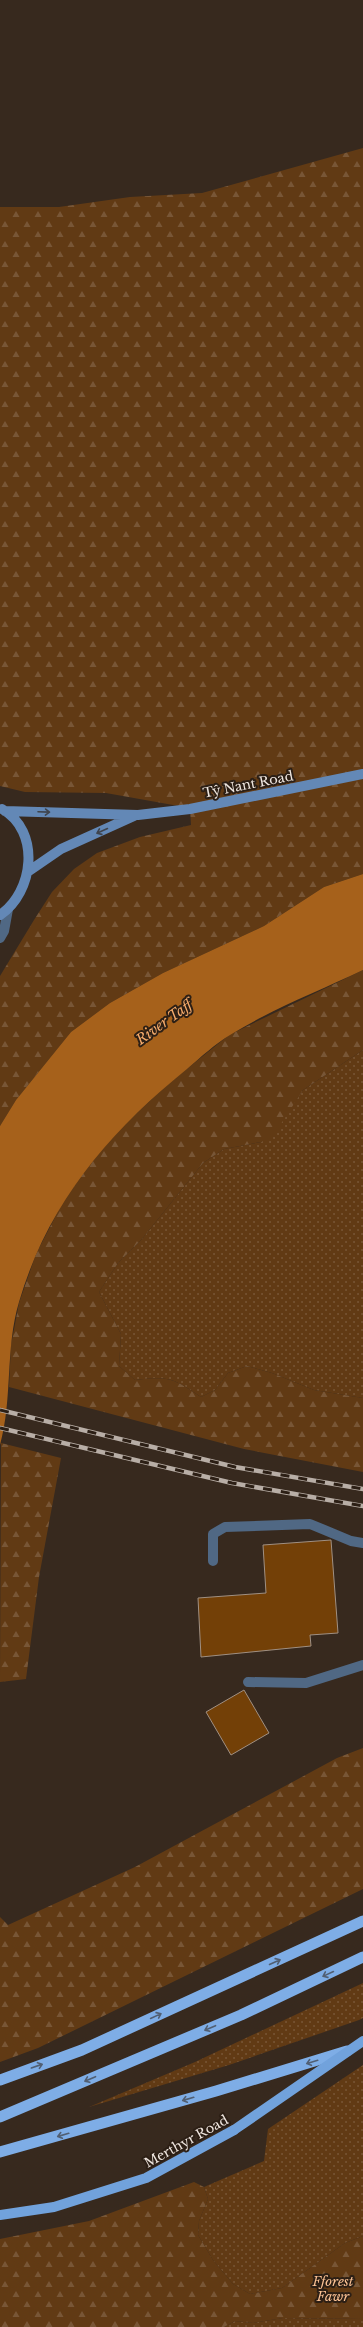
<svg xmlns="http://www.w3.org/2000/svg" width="363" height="2327" font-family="'Libre Baskerville',serif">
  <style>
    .grass { fill: url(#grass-dots) }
    .forest { fill: url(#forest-firs) }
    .water { fill: #a6611b }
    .building { fill: #734007; stroke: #a09083 }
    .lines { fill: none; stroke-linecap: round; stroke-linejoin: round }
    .service { stroke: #506884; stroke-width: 10 }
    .secondary { stroke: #6388b6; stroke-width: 10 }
    .primary { stroke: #71a2dc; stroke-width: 10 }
    .trunk { stroke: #7eade6; stroke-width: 11 }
    .rail-casing { stroke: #b8aea6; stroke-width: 4.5 }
    .rail { stroke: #2c1f15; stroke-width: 3; stroke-dasharray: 9; stroke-linecap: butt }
    .primary-bridge { stroke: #71a2dc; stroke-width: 10 }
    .oneway { stroke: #3f444d }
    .oneway2 { stroke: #515f73 }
    .labels { text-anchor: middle; stroke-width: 4; stroke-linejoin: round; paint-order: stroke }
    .street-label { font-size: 13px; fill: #efe6df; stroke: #2c1f15 }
    .park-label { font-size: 13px; font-style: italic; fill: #fdc395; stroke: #2c1f15 }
    .water-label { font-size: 14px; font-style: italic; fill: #f7ac6c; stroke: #2c1f15 }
  </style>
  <defs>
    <pattern id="grass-dots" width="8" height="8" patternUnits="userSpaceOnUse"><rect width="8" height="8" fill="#613a14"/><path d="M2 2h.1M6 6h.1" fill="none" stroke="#785636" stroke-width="1.8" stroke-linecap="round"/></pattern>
    <pattern id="forest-firs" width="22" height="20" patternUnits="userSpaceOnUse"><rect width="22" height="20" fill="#613a14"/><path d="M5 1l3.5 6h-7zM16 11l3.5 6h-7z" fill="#785636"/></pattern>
  </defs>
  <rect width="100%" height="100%" fill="#37291e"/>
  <path class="grass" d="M363,1050v348l-49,-8 -42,-17 -25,-7 -19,7 -13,17 -14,7c-28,-19 -32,-21 -66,-17l-16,-14 2,-32 -22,-42 19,-29 24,-24 61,-76 21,-14 37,-7 27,-31 15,-21z
    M363,1983v35l-4,2 -130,45 -140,42 106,-45z
    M363,2065v171l-18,7 -63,45 -32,6 -17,-10 -20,-24 -15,-25 1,-14 9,-22 -4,-12 60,-26 4,-32z
    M283,2318l80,1v8h-139l11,-6 18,2z"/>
  <path class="forest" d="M363,148v726l-39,13 -60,39 -101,47 -53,30 -39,29 -55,68 -16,26v-150l34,-56 18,-28 22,-23 23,-16 43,-16 51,-12 -1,-17 -84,-15 -81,-1 -25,-6v-579h59l71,-10 72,-4z
    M363,970v80l-60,40 -30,46 -12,6 -37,7 -21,14 -61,76 -24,24 -19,29 22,42 -2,32 16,14c34,-4 38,-2 66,17l14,-7 13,-17 19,-7 25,7 42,17 49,8v74l-119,-23 -235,-62 2,-42 8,-42 17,-49 27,-52 24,-36 34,-38 46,-43 62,-50z
    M1,1443l60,15 -22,119 -13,102 -26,3z
    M363,1748v141l-325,159 -38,14v-145l8,8 127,-58 202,-109z
    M194,2182l10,5 4,12 -9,22 -1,14 15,25 20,24 17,10 32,-6 63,-45 18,-7v83l-80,-1 -30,5 -18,-2 -11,6h-224v-88l89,-18z"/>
  <path class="water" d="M363,874v96c-44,21 -91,39 -133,65 -15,9 -29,22 -43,34 -78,63 -139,134 -168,233 -14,47 -6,96 -19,143v-319l16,-26 55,-68 39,-29 53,-30 101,-47 60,-39z"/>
  <path class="building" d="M331,1540l7,93 -28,2 1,11 -110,11 -3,-59 68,-5 -3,-48z
    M244,1690l25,43 -38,22 -25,-43z"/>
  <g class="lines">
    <path class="service" d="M0,938l4,-7 4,-22
      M213,1561v-27l12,-7 85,-3 41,17 12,2
      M248,1682l58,1 57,-18"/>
    <path class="secondary" d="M5,811l133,4 52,-6 173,-35
      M29,871l32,-22 73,-33
      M0,915c34,-23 41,-84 2,-106"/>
    <path class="primary" d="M0,2215l54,-8 92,-29 88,-48"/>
    <path class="trunk" d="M0,2080l82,-30 281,-129
      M0,2117l241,-102 122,-58
      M0,2152l216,-61 131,-40"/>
    <defs>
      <path id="rail" d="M0,1410l235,57 128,22
        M0,1428l232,55 131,23"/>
    </defs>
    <use href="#rail" class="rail-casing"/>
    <use href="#rail" class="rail"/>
    <path class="primary-bridge" d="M234,2130l129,-89"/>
  </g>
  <defs><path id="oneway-shaft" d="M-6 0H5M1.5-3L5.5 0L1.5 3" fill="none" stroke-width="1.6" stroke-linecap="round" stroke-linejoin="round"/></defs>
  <g class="oneway">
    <use href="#oneway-shaft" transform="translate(44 812) rotate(2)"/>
    <use href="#oneway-shaft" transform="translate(102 831) rotate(156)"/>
  </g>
  <g class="oneway2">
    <use href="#oneway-shaft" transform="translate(275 1962) rotate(-24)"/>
    <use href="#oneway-shaft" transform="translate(328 1974) rotate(155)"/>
    <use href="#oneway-shaft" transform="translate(156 2016) rotate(-25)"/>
    <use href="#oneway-shaft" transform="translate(210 2028) rotate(157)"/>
    <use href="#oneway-shaft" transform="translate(312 2062) rotate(163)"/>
    <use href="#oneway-shaft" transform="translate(37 2066) rotate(-19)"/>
    <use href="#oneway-shaft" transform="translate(90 2079) rotate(157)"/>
    <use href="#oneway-shaft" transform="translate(188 2099) rotate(164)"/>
    <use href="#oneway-shaft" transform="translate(63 2135) rotate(164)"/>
  </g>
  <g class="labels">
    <g class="street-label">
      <text transform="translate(248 784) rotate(-11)" y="5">Tŷ Nant Road</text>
      <text transform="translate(186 2141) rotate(-29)" y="5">Merthyr Road</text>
    </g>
    <g class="park-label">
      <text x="333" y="2286">Fforest<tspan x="333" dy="15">Fawr</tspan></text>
    </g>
    <g class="water-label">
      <text transform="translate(164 1022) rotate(-36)" y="5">River Taff</text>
    </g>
  </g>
</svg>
